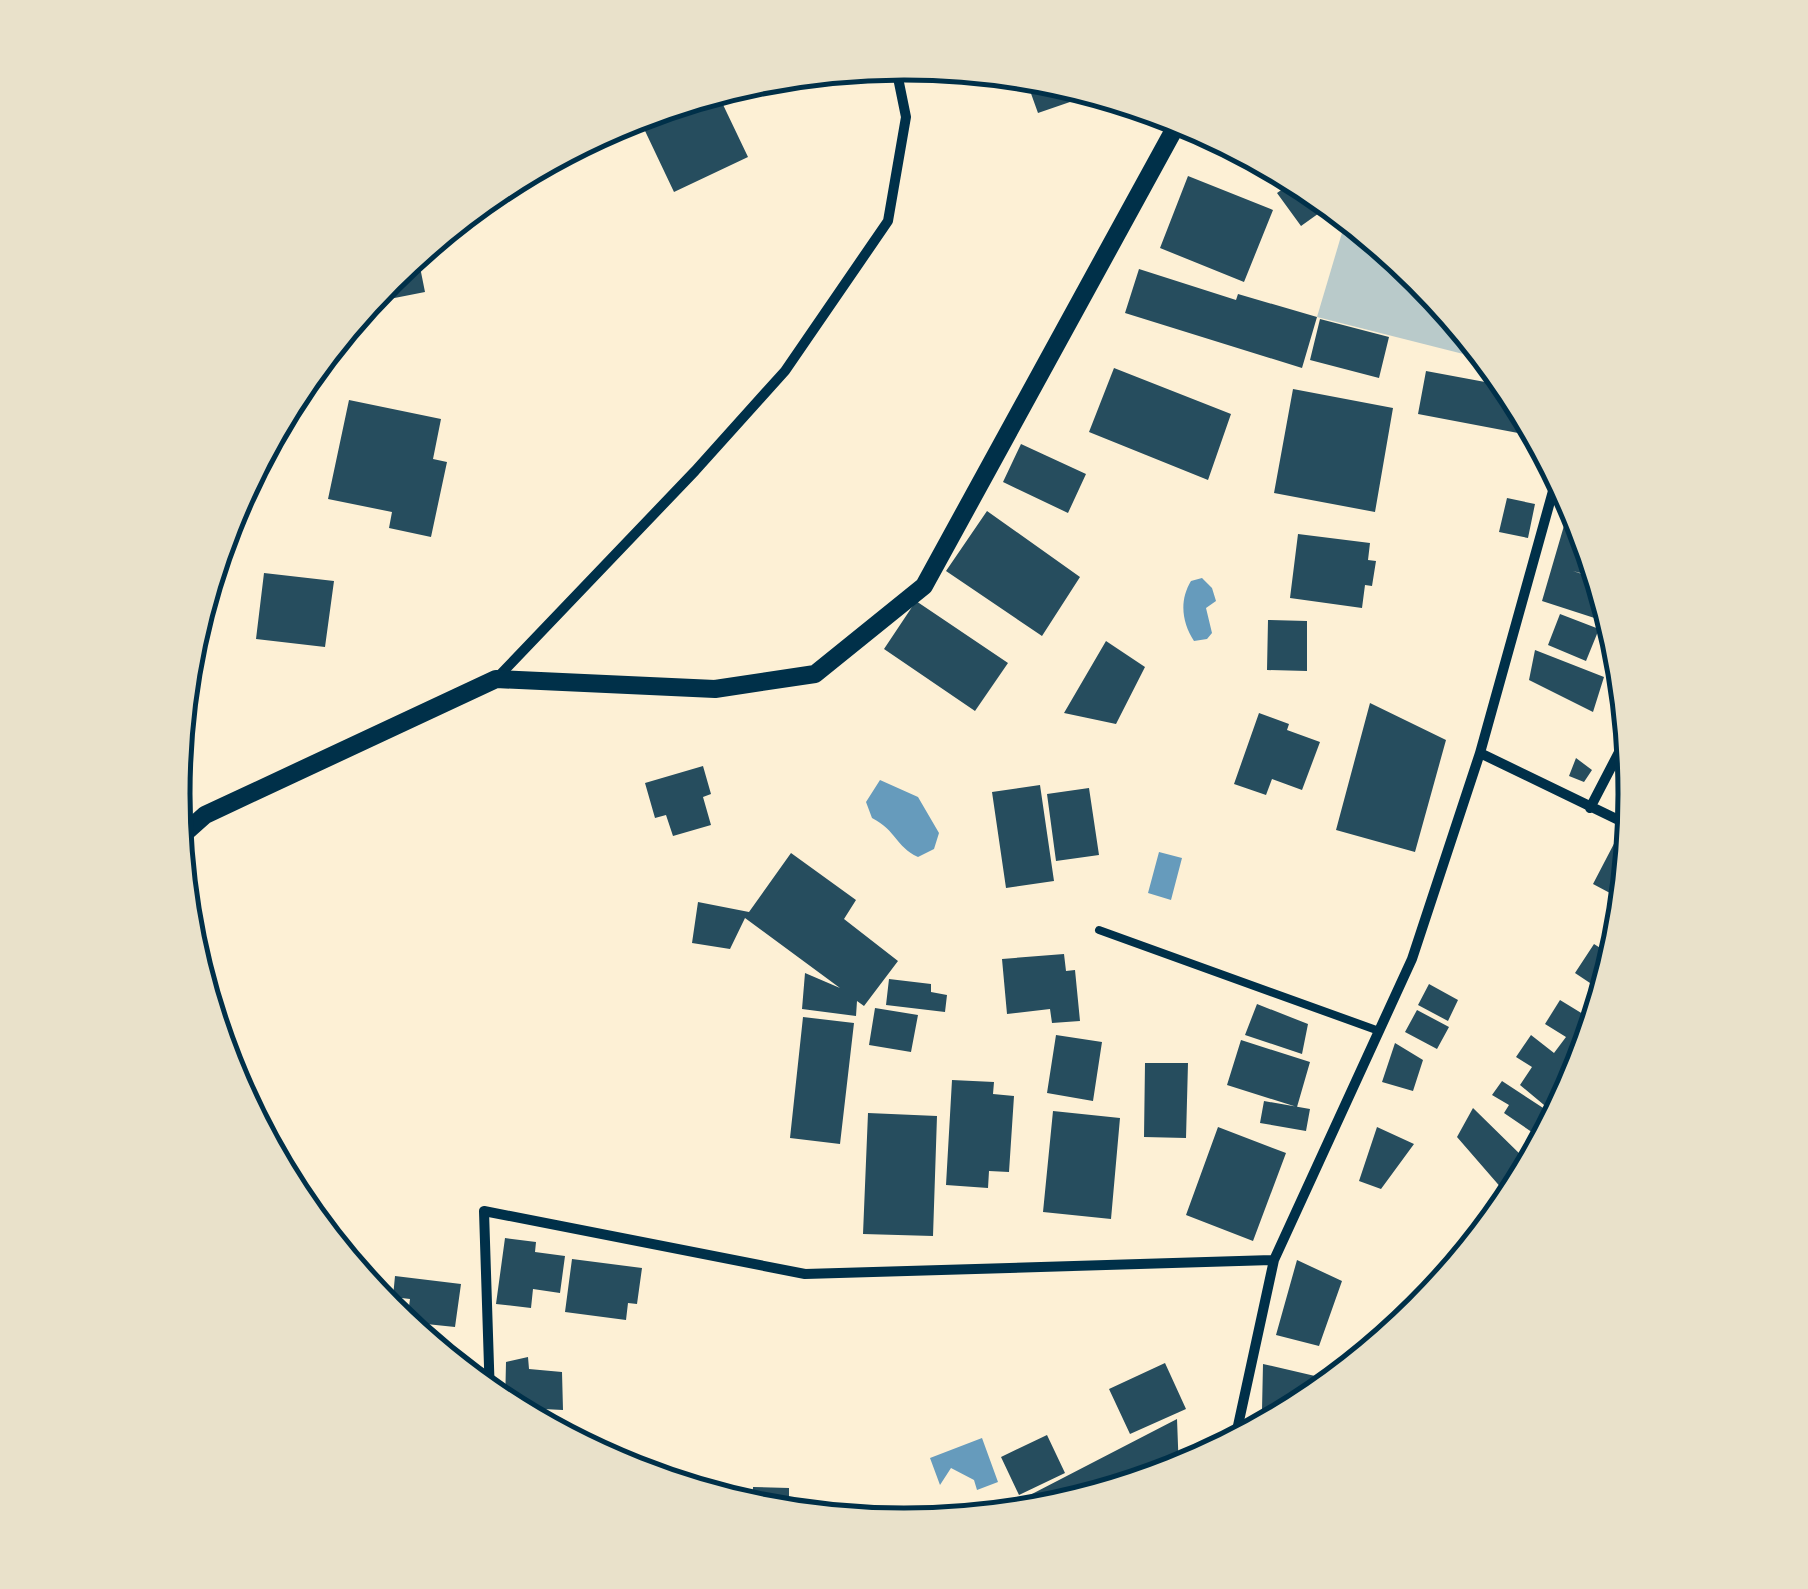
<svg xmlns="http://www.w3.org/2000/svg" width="1808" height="1589" font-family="Poppins,sans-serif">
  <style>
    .green { fill: #b9caca }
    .water { fill: #669bbc }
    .building { fill: #264d5e }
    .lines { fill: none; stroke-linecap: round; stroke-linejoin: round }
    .service { stroke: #003049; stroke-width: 8 }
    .minor { stroke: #003049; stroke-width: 10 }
    .tertiary { stroke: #003049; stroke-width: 18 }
    .secondary { stroke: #003049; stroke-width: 20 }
    .rim { fill: none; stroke: #003049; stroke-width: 5 }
  </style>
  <rect width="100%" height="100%" fill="#fdf0d5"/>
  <path class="green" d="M1347,216l75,61 69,84 -174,-44z"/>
  <path class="water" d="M1202,578l10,10 4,13 -10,7 6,25 -5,6 -13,2c-12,-19 -15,-40 -3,-60z
    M880,780l38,17 21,36 -5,16 -16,8c-23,-11 -21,-26 -46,-39l-6,-16z
    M1159,852l23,6 -11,42 -23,-7z
    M982,1438l16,44 -21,8 -3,-10 -23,-12 -11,17 -10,-27z"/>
  <path class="building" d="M1024,74l23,3 52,15 -61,21z
    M716,90l32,67 -74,35 -37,-78z
    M1188,176l85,34 -29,72 -84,-34z
    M1297,179l25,32 -21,15 -24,-33z
    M417,252l8,40 -61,12 23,-28z
    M1139,269l97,31 2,-6 79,23 -15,51 -177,-55z
    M1320,319l69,18 -10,41 -69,-18z
    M1114,368l117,46 -23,66 -119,-48z
    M1426,371l86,16 27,50 -121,-23z
    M1293,389l100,19 -18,104 -101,-19z
    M349,400l92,19 -8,40 14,3 -16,75 -42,-9 3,-16 -64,-13z
    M1021,444l65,30 -18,39 -65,-31z
    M1507,498l28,6 -7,34 -29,-6z
    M987,511l93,66 -38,59 -96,-65z
    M1568,512l12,3 19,63 -26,-7 27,9 13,44 -71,-23z
    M1298,534l72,9 -2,17 8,1 -4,25 -7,-1 -3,23 -72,-10z
    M264,573l70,8 -9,66 -69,-8z
    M916,601l92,62 -33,48 -91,-62z
    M1560,614l39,15 -13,32 -38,-16z
    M1268,620l39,1v50l-40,-1z
    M1106,641l39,26 -29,57 -52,-11z
    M1535,650l69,27 -11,35 -64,-32z
    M1370,703l76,37 -31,112 -79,-22z
    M1259,713l30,11 -2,6 33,12 -18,48 -30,-11 -6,16 -32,-11z
    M1576,758l16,12 -8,12 -15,-6z
    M703,766l8,28 -8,3 8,28 -38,11 -7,-21 -11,3 -10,-35z
    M1040,785l14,96 -48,7 -14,-96z
    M1089,788l10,67 -43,6 -9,-67z
    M1618,836l13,7 -6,58 -32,-17z
    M791,853l65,47 -12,19 54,42 -34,45 -7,-5 -1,15 -54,-7 3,-36 35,15 -95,-70 -15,31 -38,-6 6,-41 51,10z
    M1613,914l11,5 -5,27 -15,-6z
    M1594,944l22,14 -11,35 -30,-20z
    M1064,954l2,17 9,-1 5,51 -28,2 -2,-14 -43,5 -5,-55z
    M889,979l42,5v8l16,3 -2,17 -59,-7z
    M1429,984l29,16 -10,21 -30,-16z
    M1560,1000l36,22 -16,53 -24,40 -36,-30 12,-18 -16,-10 15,-22 23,18 12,-16 -21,-13z
    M1257,1004l51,20 -6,30 -57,-19z
    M875,1008l43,7 -7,37 -42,-7z
    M1417,1010l32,17 -12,22 -32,-17z
    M803,1017l51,6 -14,121 -50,-6z
    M1056,1035l46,7 -9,59 -46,-8z
    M1241,1040l69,22 -13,45 -70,-22z
    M1395,1043l28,17 -10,31 -31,-9z
    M1145,1063h43l-2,75 -42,-1z
    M952,1080l42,2 -1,12 21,2 -5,76 -20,-1 -1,17 -42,-3z
    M1502,1081l55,36 -15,22 -38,-26 5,-8 -17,-10z
    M1264,1101l46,8 -4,22 -46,-8z
    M1473,1108l52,51 -22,31 -46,-53z
    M1053,1111l67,7 -9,101 -68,-7z
    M868,1113l69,3 -4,120 -70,-2z
    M1218,1127l68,26 -33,88 -67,-26z
    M1377,1127l37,17 -33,45 -22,-8z
    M505,1238l31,4 -1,10 30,4 -5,37 -27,-4 -2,19 -35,-4z
    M572,1259l70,9 -5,36 -9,-1 -2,17 -61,-8z
    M1297,1260l45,21 -23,65 -43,-11z
    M395,1276l66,8 -6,43 -48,-5 3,-23 -17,-2z
    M528,1357l1,12 33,3 1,38 -58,-3 1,-45z
    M1165,1363l21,46 -56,25 -21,-45z
    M1263,1364l52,12 -1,25 -27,15 -25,-6z
    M1177,1419l2,53 -133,41 -46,4 -1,-6z
    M1047,1435l18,38 -46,22 -18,-38z
    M753,1487l36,1v14h6v14l-43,-6z
    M962,1510l2,11 -74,4 -1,-6z"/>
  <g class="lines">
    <path class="service" d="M1099,930l280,101"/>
    <path class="minor" d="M497,678l198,-207 90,-100 103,-150 18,-104 -11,-54
      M1480,753l153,74
      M1590,808l40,-77
      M490,1397l-6,-186 321,63 469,-14
      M1234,1444l40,-184 138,-301 68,-206 78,-280"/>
    <path class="tertiary" d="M177,840l28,-25 291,-136 219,10 100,-15 109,-88 257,-469"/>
    <path class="secondary" d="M1506,1210l8,-11"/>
  </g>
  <path d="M0 0H1808V1589H0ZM190 794a714 714 0 1 1 1428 0a714 714 0 1 1-1428 0Z" fill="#e9e1ca" fill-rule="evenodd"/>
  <path class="rim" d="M190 794a714 714 0 1 1 1428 0a714 714 0 1 1-1428 0Z"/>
</svg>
